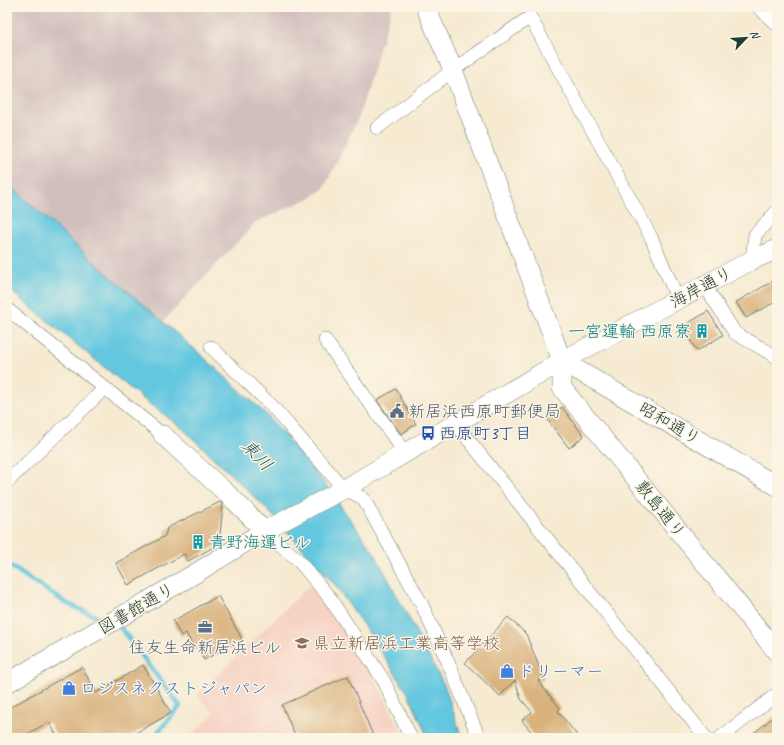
<svg xmlns="http://www.w3.org/2000/svg" width="784" height="745" font-family="Caveat,'Klee One',sans-serif">
  <style>
    .built { fill: #f6d2c3 }
    .industrial { fill: #d1bfbd }
    .water { fill: #63c7e0; stroke: #41828a }
    .lines { fill: none; stroke-linecap: round; stroke-linejoin: round }
    .stream { stroke: #63c7e0; stroke-width: 5 }
    .building { fill: #d9b27e }
    .street-casing { stroke: #6a7a6b; stroke-width: 14 }
    .secondary-casing { stroke: #6a7a6b; stroke-width: 20 }
    .street { stroke: #fff; stroke-width: 13 }
    .secondary { stroke: #fff; stroke-width: 19 }
    .labels { text-anchor: middle; stroke-width: 3; stroke-linejoin: round; paint-order: stroke }
    .street-label { font-size: 17px; fill: #1f3d34; stroke: #fcf5e5 }
    .culture-label { font-size: 17px; fill: #0d838f; stroke: #fcf5e5; text-anchor: end }
    .service-label { font-size: 17px; fill: #4e5e75; stroke: #fcf5e5; text-anchor: start }
    .transit-label { font-size: 17px; fill: #164399; stroke: #fcf5e5; text-anchor: start }
    .education-label { font-size: 17px; fill: #785e54; stroke: #fcf5e5; text-anchor: start }
    .shop-label { font-size: 17px; fill: #366cbe; stroke: #fcf5e5; text-anchor: start }
    .water-label { font-size: 18px; font-style: italic; fill: #30605f; stroke: #fcf5e5 }
  </style>
  <rect width="100%" height="100%" fill="#fcf5e5"/>
  <filter id="ink" filterUnits="userSpaceOnUse"><feTurbulence type="fractalNoise" baseFrequency=".025" numOctaves="2"/><feDisplacementMap in="SourceGraphic" scale="8" xChannelSelector="R" yChannelSelector="G"/><feConvolveMatrix kernelMatrix="1 2 1 2 8 2 1 2 1" color-interpolation-filters="sRGB"/></filter>
  <filter id="wash" filterUnits="userSpaceOnUse"><feTurbulence type="fractalNoise" baseFrequency=".012" numOctaves="4" result="noise"/><feDisplacementMap in="SourceGraphic" scale="16" xChannelSelector="R" yChannelSelector="G"/><feGaussianBlur stdDeviation="0.9" result="paint"/><feColorMatrix in="noise" values="0 0 0 0 0 0 0 0 0 0 0 0 0 0 0 0 0 1.4 0 .05"/><feComposite in="paint" operator="in"/></filter>
  <g filter="url(#wash)">
    <rect width="100%" height="100%" fill="#f6ead1"/>
    <path class="built" d="M310,585l30,36 28,44 37,73h-217l26,-24 -17,-19z"/>
    <path class="industrial" d="M7,7h385l-34,112 -34,69 -12,9 -56,25 -93,100 -61,-53 -95,-86z"/>
    <path class="water" d="M7,183l95,86 97,84 67,61 56,66 53,74 70,133 17,51h-34l-19,-43 -40,-62 -34,-48 -69,-77 -84,-80 -35,-26 -140,-114z"/>
    <g class="lines">
      <path class="stream" d="M7,564l59,39 29,13
        M120,627l60,79 -27,32"/>
    </g>
    <g id="blocks">
      <path class="building" d="M777,279v22l-31,17 -10,-16z
        M708,311l15,24 -26,16 -15,-24z
        M396,389l20,35 -15,10 -24,-34z
        M562,407l22,29 -15,12 -22,-29z
        M220,502l3,3 -4,39 -31,17 -4,-7 -56,31 -12,-22 49,-27 2,-8z
        M218,596l24,43 -38,21 -7,-13 -3,1 -8,-15 -5,3 -8,-15z
        M508,617l18,17 18,45 -6,2 22,27 -2,3 21,27h-43l-14,-18 10,-8 -11,-13 -6,-19 -15,16 -35,-33z
        M143,665l28,48 -44,25h-69l-9,-16 -29,16h-13v-29l75,-42 14,26z
        M348,676l26,62h-78l-14,-33z
        M777,714v24h-29z"/>
    </g>
  </g>
  <g filter="url(#ink)">
    <use href="#blocks" fill-opacity="0" stroke="#6a7a6b" stroke-width="1"/>
    <g class="lines">
      <defs>
        <path id="street" d="M758,7l19,18
          M377,128l76,-58 77,-53 121,220 27,63
          M752,260l3,-25 22,-24
          M705,286l30,47 42,24
          M7,309l156,126
          M325,340l80,113
          M211,347l62,60 71,82 19,9 59,107 26,57 31,76
          M456,424l250,314
          M7,482l98,-94
          M264,531l33,28 32,38 55,84 27,57
          M720,738l57,-44"/>
        <path id="secondary" d="M426,8l27,62 109,291v27l215,264
          M562,361l215,125
          M163,435l72,66 29,30
          M7,683l189,-110 68,-42 80,-42 218,-128 190,-101 25,-11"/>
      </defs>
      <use href="#street" class="street-casing"/>
      <use href="#secondary" class="secondary-casing"/>
      <use href="#street" class="street"/>
      <use href="#secondary" class="secondary"/>
    </g>
  </g>
  <defs>
    <symbol id="building-bare" viewBox="-9 -9 18 18"><path d="M-4-6H4V6H1V3H-1V6H-4ZM-2.5-4.3h1.7v1.8h-1.7ZM.8-4.3h1.7v1.8H.8ZM-2.5-1h1.7V.8h-1.7ZM.8-1h1.7V.8H.8Z" fill="#0f9aa8" stroke="#fcf5e5" stroke-width="2.5" paint-order="stroke"/></symbol>
    <symbol id="civic-bare" viewBox="-9 -9 18 18"><path d="M-.6-6.5H3V-4.5H.6V-3L4-1V1h2V6H-6V1h2V-1L-.6-3ZM-1.2 2.5V6h2.4V2.5Z" fill="#5c6f8a" stroke="#fcf5e5" stroke-width="2.5" paint-order="stroke"/></symbol>
    <symbol id="bus-bare" viewBox="-9 -9 18 18"><path d="M-5-6H5V4H4V6H2V4H-2V6H-4V4H-5ZM-3.5-4V0h7V-4ZM-3.5 1.2v1.5H-2V1.2ZM2 1.2v1.5H3.5V1.2Z" fill="#1a4fb4" stroke="#fcf5e5" stroke-width="2.5" paint-order="stroke"/></symbol>
    <symbol id="office-bare" viewBox="-9 -9 18 18"><path d="M-6-3h4V-5.5h4V-3h4V5H-6ZM-1-4.5V-3h2v-1.5ZM-6 0V1H6V0Z" fill="#5c6f8a" stroke="#fcf5e5" stroke-width="2.5" paint-order="stroke"/></symbol>
    <symbol id="school-bare" viewBox="-9 -9 18 18"><path d="M0-5L7-2L0 1L-7-2ZM-4 1L0 2.5L4 1V4Q0 6-4 4Z" fill="#8d6e63" stroke="#fcf5e5" stroke-width="2.5" paint-order="stroke"/></symbol>
    <symbol id="shop-bare" viewBox="-9 -9 18 18"><path d="M-5-2.5h2.3a2.7 3.5 0 0 1 5.4 0H5L5.5 6h-11ZM-1.5-2.5h3a1.5 2.3 0 0 0-3 0Z" fill="#3f7fe0" stroke="#fcf5e5" stroke-width="2.5" paint-order="stroke"/></symbol>
  </defs>
  <g fill-rule="evenodd">
    <use href="#building-bare" x="692" y="321" width="20" height="20"/>
    <use href="#civic-bare" x="387" y="401" width="20" height="20"/>
    <use href="#bus-bare" x="418" y="423" width="20" height="20"/>
    <use href="#building-bare" x="188" y="532" width="20" height="20"/>
    <use href="#office-bare" x="195" y="617" width="20" height="20"/>
    <use href="#school-bare" x="292" y="633" width="20" height="20"/>
    <use href="#shop-bare" x="497" y="661" width="20" height="20"/>
    <use href="#shop-bare" x="59" y="678" width="20" height="20"/>
  </g>
  <g class="labels">
    <g class="street-label">
      <text transform="translate(701 287) rotate(-28)" y="6">海岸通り</text>
      <text transform="translate(670 423) rotate(30)" y="6">昭和通り</text>
      <text transform="translate(661 509) rotate(51)" y="6">敷島通り</text>
      <text transform="translate(136 608) rotate(-30)" y="6">図書館通り</text>
    </g>
    <g class="culture-label">
      <text x="691" y="337">一宮運輸 西原寮</text>
      <text x="209" y="548" text-anchor="start">青野海運ビル</text>
    </g>
    <g class="service-label">
      <text x="408" y="417">新居浜西原町郵便局</text>
      <text x="205" y="653" text-anchor="middle">住友生命新居浜ビル</text>
    </g>
    <g class="transit-label">
      <text x="439" y="439">西原町3丁目</text>
    </g>
    <g class="education-label">
      <text x="313" y="649">県立新居浜工業高等学校</text>
    </g>
    <g class="shop-label">
      <text x="518" y="677">ドリーマー</text>
      <text x="80" y="694">ロジスネクストジャパン</text>
    </g>
    <g class="water-label">
      <text transform="translate(257 455) rotate(46)" y="6">東川</text>
    </g>
  </g>
  <rect width="784" height="745" fill="none" stroke="#fcf5e5" stroke-width="24"/>
  <g transform="translate(746 38) rotate(65)" stroke="#fcf5e5" stroke-width="3" paint-order="stroke">
  <path d="M0-3L7 15L0 10L-7 15Z" fill="#1f3d34"/>
  <text y="-6" font-size="11" font-weight="bold" text-anchor="middle" fill="#1f3d34">N</text>
  </g>
</svg>
